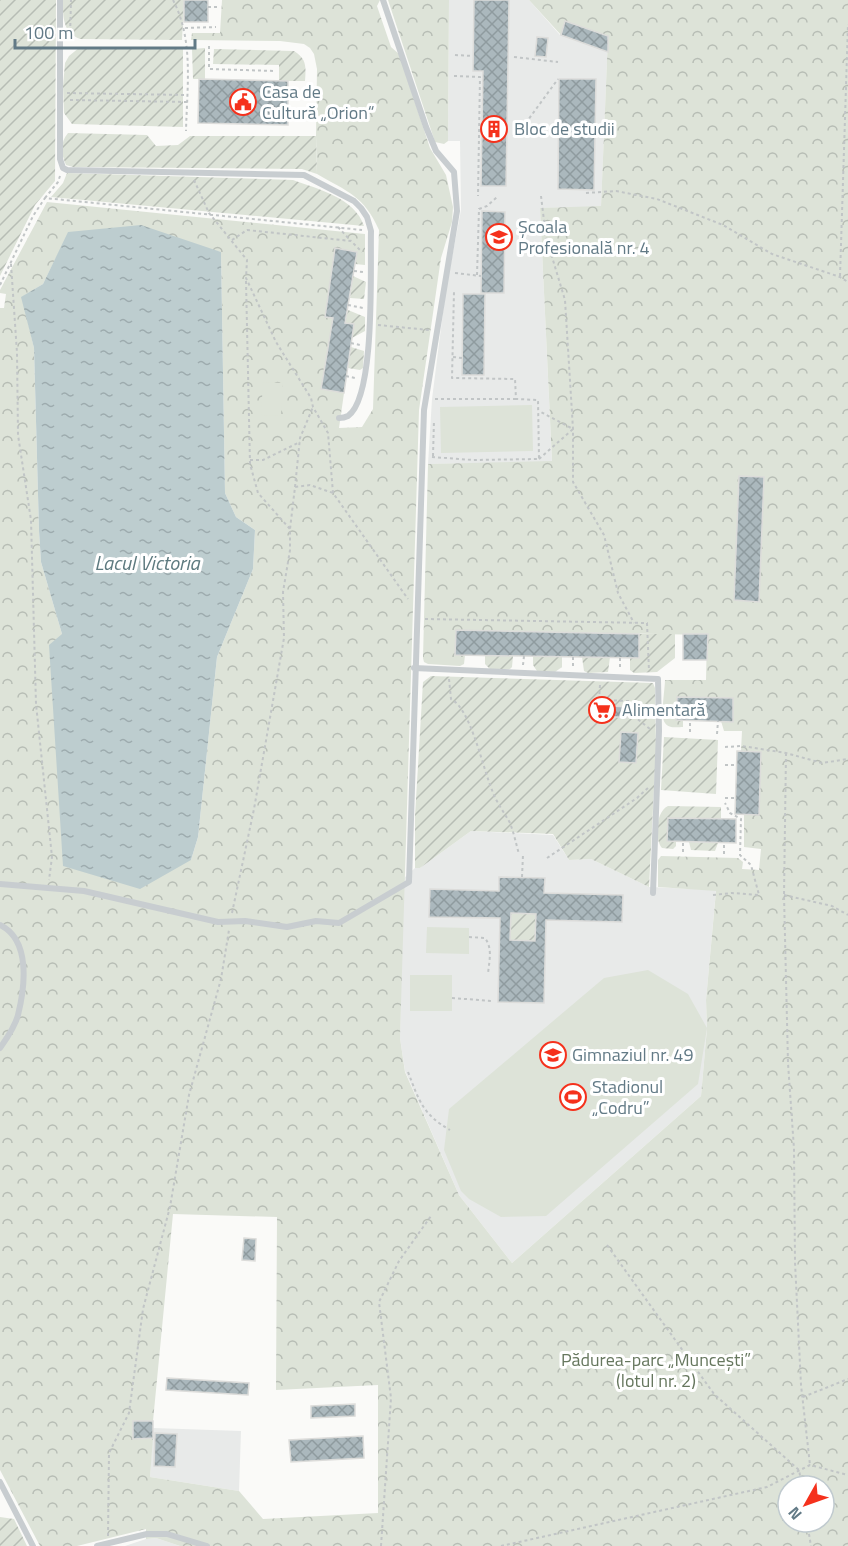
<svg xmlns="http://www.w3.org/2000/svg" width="848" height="1546" font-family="'Titillium Web',sans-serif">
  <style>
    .built { fill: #e8eae9 }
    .forest { fill: url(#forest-crowns); fill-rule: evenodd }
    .garden { fill: url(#garden-furrows) }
    .pitch { fill: #dde3d8 }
    .water { fill: url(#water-ripples) }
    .building { fill: url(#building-cross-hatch); stroke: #dcdcda; stroke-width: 1.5; fill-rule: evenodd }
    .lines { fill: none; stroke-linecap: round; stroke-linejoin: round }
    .path { stroke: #c1c5c6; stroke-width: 2; stroke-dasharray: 3 3; stroke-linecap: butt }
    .service { stroke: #c8cdd0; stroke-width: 6 }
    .labels { text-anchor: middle; stroke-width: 6; stroke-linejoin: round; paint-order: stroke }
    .poi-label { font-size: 18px; fill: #627a86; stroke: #fff; text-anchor: start }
    .park-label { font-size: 18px; fill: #66775e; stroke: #fff }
    .water-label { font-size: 20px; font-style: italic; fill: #5d7a7f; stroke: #fff }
  </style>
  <defs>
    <pattern id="forest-crowns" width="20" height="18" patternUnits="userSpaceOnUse" patternTransform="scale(1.5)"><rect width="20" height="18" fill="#dde3d8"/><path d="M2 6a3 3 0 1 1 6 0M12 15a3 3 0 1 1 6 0" fill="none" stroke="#b7bdb5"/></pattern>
    <pattern id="garden-furrows" width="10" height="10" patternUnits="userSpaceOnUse" patternTransform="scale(1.5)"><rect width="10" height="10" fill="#dde3d8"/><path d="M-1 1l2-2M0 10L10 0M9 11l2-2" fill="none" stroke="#b7bdb5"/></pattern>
    <pattern id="water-ripples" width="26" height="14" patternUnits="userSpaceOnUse" patternTransform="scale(1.5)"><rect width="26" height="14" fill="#bdcdcf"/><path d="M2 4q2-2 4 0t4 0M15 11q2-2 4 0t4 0" fill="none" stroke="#9dabae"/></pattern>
    <pattern id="building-cross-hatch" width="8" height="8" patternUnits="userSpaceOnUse" patternTransform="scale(1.5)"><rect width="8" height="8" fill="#abb8bd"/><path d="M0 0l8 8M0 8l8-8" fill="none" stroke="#8f9b9f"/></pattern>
  </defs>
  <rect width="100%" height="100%" fill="#fafaf8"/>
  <path class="built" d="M449,0h80l31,35 5,-14 43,15 -7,171 -61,1 12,254 -124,2 4,-65 14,-110 15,-79 -1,-69h-12z
    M471,831l82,4 16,25 22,-1 58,28 67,3 -10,110 1,28 -6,68 -189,167 -53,-68 -54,-124 -5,-33 3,-159 12,-11h5z
    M153,1428l88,3 -2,60 -89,-14z
    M156,1538l24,8h-55l21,-7z"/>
  <path class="forest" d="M222,0h158l-3,6 14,41 8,7 31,94 16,27 7,32 -1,15 -11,36 -22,152 -19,628 5,34 54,123 53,68 189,-167 6,-68 -1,-28 10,-109 -58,-4v-27l3,-4 77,2 5,4 -1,7 17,1 2,-21 -17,-2v-32l15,-1 2,-62 -20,-1 1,-20h-18l-3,-10 12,-23 -56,-1 -1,23h7v7c-5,0 -14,2 -18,-4 -5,-6 0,-34 0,-43h41l1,-45 -251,-5 -1,24 10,1 -1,9 -4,2 -32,-2 -4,-2 -1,-4 5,-194 124,-3 -12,-253 61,-2 7,-170 -42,-14 -5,13 -32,-35h319v1546h-668l-24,-8 -10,1v-10l-69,17h-37l-40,-76v-1162h4l2,-14 -6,-1v-3l47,-88 318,32v31l-10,-1 2,-12 -22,-4 -10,69 8,1 -12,71 23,4 -5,35 23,-1 11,-18 6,-179c-15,-34 -31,-38 -62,-56l-1,-38 1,-67 -3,-15 -4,-6 -6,-4 -24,-3 -89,-1 1,-7h28zM69,232l152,20 4,241 11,24 19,13 -2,39 -36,88 -19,180 -7,23 -129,-226 -21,-72 -2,-31 -5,-183 -12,-51 21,-13zM173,1214l104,3 -1,173 102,-5v128l-115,6 -24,-28 -89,-14 3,-39 -20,1v-17l20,-1zM788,1486h36v36h-36z
    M388,0h61l-1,141 -4,3 -9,-2z"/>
  <path class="garden" d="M0,0h56l-1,181 -20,24 -35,71z
    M63,0h121l-2,40 -102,-1c-18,-7 -17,-23 -17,-39z
    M80,47l103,1v79l-111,-3 -8,-11 -1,-27 2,-23 4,-7z
    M205,48v31h-12l-1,-30z
    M214,49l80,2c13,8 12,16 11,30h-26v-16l-66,-1z
    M68,133l79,2 9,11 22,-1 12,-9h126l1,38 -15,-5 -229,-2 -7,-2c-5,-11 -6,-23 2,-32z
    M67,173l226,7c25,9 62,18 71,46l-313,-29 12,-14z
    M353,276l13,6 -2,17 -14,-1z
    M348,310l17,7v14l-13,7 2,-14 -9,-1z
    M351,347l13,4 -1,17 -3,2 -12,-2z
    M639,634h36v24l-18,14 -23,1 -4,-3v-12h9z
    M485,655l28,1 -1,11 -2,2h-20l-5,-5z
    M533,656l29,1v10l-7,5 -18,-1 -4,-6z
    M582,657h28l-2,15 -20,1 -4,-2z
    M431,676l222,7 2,5 1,61 -7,138 -58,-28 -22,1 -16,-26 -82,-3 -51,37h-5v-52l8,-134z
    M664,737l54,3 -2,54 -55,-4z
    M668,806l53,1v12l-53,-1v23l8,1v4l-3,3 -11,-1c-8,-9 -6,-37 6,-42z
    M689,842l29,1 -3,8 -24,-1z
    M511,913l25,1 -1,27 -25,-1z
    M0,1517l14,2 13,27h-27z"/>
  <path class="pitch" d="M263,382l20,1 -2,33 -20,-1z
    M532,405l1,46 -92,2 -1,-46z
    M427,927l42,1v26l-43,-1z
    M648,970l40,24 19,34 -9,56 -152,132 -45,1 -32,-18 -8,-8 -17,-41 5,-41 155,-131z
    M410,975h42v36h-42z"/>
  <path class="water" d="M141,225l80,27 4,241 11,24 19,13 -2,39 -36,88 -19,180 -7,23 -51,29 -77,-23 -14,-221 13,-11 -21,-72 -2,-31 -5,-183 -13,-51 22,-13 25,-52z"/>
  <path class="building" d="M184,0h24v22h-24z
    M474,0h35l-3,186h-25l2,-115h-10z
    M565,21l43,15v16l-47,-17z
    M537,37l11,1 -2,19 -11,-1z
    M199,79l89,2v44l-90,-2z
    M559,79h37l-2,111 -36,-1z
    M482,211l23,1 -1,81h-23z
    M335,248l22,4 -12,71 9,1 -10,69 -23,-4 12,-71 -8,-1z
    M463,294h22l-1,81h-22z
    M739,476l25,1 -5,125 -25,-2z
    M456,630l183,4v24l-184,-3z
    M683,634h25l-1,26h-24z
    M677,697l56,1v24l-57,-2z
    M596,705l32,2 -1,11 -32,-3z
    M621,732l17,1 -2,30 -17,-1z
    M737,751l24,1 -2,63 -24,-1z
    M668,818l68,1v24l-69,-2z
    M499,877l46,1 -1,15 79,2 -1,27 -76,-2 -2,83 -46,-1 2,-84 -71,-1 1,-28 69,2zM511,913l25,1 -1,27 -25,-1z
    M244,1238l12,1 -1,22 -13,-1z
    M167,1378l82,5 -1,12 -82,-5z
    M355,1404v12l-44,2v-12z
    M133,1421h20v17l-20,1z
    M155,1433l22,1 -2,33 -21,-1z
    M363,1436l1,22 -73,4 -2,-22z"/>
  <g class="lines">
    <path class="path" d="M173,0c21,40 14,87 13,131
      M208,7h9
      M185,28l31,-1
      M70,38l1,-38
      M209,46v23l66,2
      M455,55l18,1
      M514,57l44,5
      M454,76l26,1 -2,119
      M67,93l120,2
      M70,100l117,2
      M513,136l15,-16 30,-41
      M194,180l15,33 38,47 -1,18 30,64 35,56 2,9 15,26 5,60 75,106
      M586,193l30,-2 41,8 66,26 49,29 68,23 8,5
      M541,196l5,41 19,63 8,129v53l31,53 14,58 16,30
      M45,198l13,-16 2,-6
      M338,227l13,14
      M232,240l15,-10 104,11 11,11
      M11,264l6,89 1,82 13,85 5,184 16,153 -3,23
      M354,271l9,1
      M455,273l26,3
      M477,275l2,-66 8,-3 10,-9
      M840,276l8,-252
      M246,281l4,183 8,29 32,36
      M0,285l33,-69 12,-18 317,32
      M348,305l15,3
      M378,325l51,5
      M351,343l9,2
      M453,357l9,1
      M346,376l9,2
      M435,399h81
      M433,456l1,-36
      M432,457l41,3 66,-1 -1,-59 -22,-1 -1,-20 -63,-1 2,-87
      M539,459l34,-30 -34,-18
      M250,460h13l37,-18
      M295,487l5,-49 13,-31
      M425,619l222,4 2,48
      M620,658v12
      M523,665l1,-9
      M573,666v-9
      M449,679l2,20c20,10 32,70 41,91 4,12 12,22 18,33 4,10 6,21 9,31
      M600,685l-1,15 30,1 6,16 15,12
      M690,732v-11
      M717,734l1,-13
      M725,747l17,-1 44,7 36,10 26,-4
      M786,753l-2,142 4,168 6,86 1,113 6,123 9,80
      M725,765h12
      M725,798h11
      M683,852v-10
      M724,854v-11
      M547,858l90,-60 12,-11
      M522,877l1,-22
      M713,895l19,-2 27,2 -8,-30 -11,-10 1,-36 -11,-6 -5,-10
      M784,895l48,11 16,9
      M232,913l22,-104 30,-171 -1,-46 7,-42v-21l5,-42 15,-2 23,8
      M469,937l16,1c8,11 4,23 3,36
      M452,998l40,3
      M408,1072c11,28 14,42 42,58
      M607,1245l107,149 85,76 3,16
      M803,1397l45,-18
      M807,1522l4,24
      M108,1536l1,-83 20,-40 14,-104 27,-102 19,-112 32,-116 8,-49
      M381,1546l10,-148 -12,-96 20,-41 32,-45
      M501,1546l266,-59 43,-22 38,10"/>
    <path class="service" d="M60,0v159l3,9 4,2 237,5 50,26 7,7 6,9 4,14c-1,34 5,166 -23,185 -2,1 -6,2 -9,2
      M414,668l244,11 1,52 -6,162
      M0,884l84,7 134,31 27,-1 42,6 29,-6 23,2 70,-41 15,-472 33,-199 -3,-39 -18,-21 -10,-24 -43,-127
      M0,925c31,15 25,62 18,90 -3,12 -11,23 -18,33
      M0,1482l33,64
      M97,1546l50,-12h20l40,12"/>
  </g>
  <defs>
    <symbol id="civic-ring" viewBox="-11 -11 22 22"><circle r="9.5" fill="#fff" stroke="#f5311c" stroke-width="1.5"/><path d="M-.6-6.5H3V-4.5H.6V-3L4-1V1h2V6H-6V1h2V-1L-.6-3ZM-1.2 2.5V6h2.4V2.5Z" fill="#f5311c"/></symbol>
    <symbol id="building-ring" viewBox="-11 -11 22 22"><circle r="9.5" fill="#fff" stroke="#f5311c" stroke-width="1.5"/><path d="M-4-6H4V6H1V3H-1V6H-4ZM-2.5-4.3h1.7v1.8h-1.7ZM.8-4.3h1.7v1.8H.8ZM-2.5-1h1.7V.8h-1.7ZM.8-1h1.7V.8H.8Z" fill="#f5311c"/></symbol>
    <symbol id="university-ring" viewBox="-11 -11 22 22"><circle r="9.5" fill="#fff" stroke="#f5311c" stroke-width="1.5"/><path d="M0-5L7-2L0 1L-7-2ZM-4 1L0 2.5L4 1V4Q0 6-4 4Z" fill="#f5311c"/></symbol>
    <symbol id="supermarket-ring" viewBox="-11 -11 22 22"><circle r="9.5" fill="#fff" stroke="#f5311c" stroke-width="1.5"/><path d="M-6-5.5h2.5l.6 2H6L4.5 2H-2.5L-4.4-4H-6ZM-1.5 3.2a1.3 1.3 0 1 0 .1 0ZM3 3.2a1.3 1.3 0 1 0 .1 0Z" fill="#f5311c"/></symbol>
    <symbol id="school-ring" viewBox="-11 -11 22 22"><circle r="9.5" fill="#fff" stroke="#f5311c" stroke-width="1.5"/><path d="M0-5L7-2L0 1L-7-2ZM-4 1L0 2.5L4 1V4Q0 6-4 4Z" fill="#f5311c"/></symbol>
    <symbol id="stadium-ring" viewBox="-11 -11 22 22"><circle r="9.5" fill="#fff" stroke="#f5311c" stroke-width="1.5"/><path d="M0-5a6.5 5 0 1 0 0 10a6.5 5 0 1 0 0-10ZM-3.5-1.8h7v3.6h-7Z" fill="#f5311c"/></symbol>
  </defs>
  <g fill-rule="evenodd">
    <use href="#civic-ring" x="228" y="87" width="30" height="30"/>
    <use href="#building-ring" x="479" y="114" width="30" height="30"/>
    <use href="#university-ring" x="484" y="222" width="30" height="30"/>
    <use href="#supermarket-ring" x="587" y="695" width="30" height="30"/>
    <use href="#school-ring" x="538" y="1040" width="30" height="30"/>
    <use href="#stadium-ring" x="558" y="1082" width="30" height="30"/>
  </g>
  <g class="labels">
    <g class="poi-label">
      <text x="262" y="98">Casa de<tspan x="262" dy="21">Cultură „Orion“</tspan></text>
      <text x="514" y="135">Bloc de studii</text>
      <text x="518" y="233">Școala<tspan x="518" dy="21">Profesională nr. 4</tspan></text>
      <text x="622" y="716">Alimentară</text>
      <text x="572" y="1061">Gimnaziul nr. 49</text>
      <text x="592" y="1093">Stadionul<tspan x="592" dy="21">„Codru”</tspan></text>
    </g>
    <g class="park-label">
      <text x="656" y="1366">Pădurea-parc „Muncești”<tspan x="656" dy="21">(lotul nr. 2)</tspan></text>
    </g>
    <g class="water-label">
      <text x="147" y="570">Lacul Victoria</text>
    </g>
  </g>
  <g transform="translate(806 1504) rotate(230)"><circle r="28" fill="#ffffff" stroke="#c0cacf" stroke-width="1.5"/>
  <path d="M0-4.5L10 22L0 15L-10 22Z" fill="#f5311c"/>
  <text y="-9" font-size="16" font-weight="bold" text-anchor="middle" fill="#627a86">N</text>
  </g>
  <path d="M15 39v9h180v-9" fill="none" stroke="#627a86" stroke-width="3"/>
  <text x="24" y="39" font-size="18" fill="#627a86" stroke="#ffffff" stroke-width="4.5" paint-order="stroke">100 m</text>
</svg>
